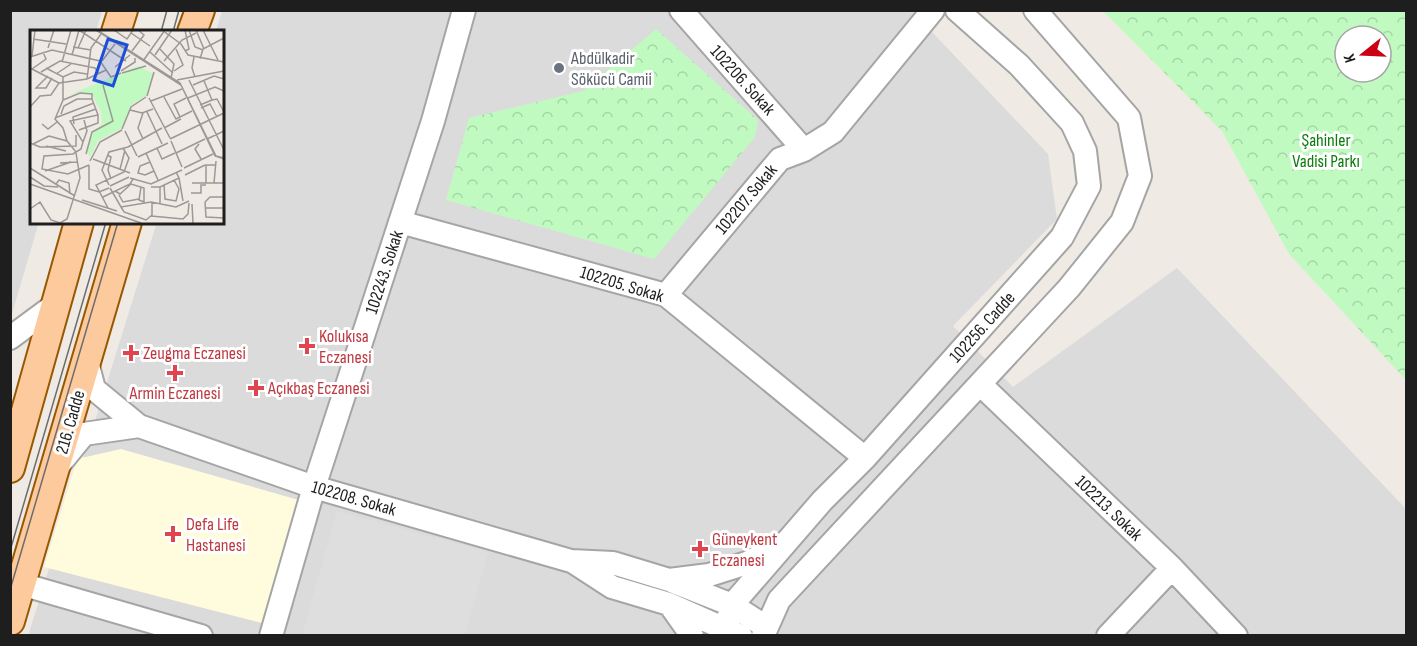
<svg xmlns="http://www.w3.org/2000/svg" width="1417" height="646" font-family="'Sofia Sans Condensed',sans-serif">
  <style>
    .residential { fill: #dcdbdb }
    .education { fill: #fffcdd }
    .park { fill: url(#park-crowns); fill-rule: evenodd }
    .parking { fill: #dedede }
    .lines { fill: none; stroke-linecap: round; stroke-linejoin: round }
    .minor-casing { stroke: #a5a5a5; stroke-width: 26 }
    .major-casing { stroke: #985800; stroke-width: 32 }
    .minor { stroke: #fff; stroke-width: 22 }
    .major { stroke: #fcca9c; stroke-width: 28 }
    .tram { stroke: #6c6c6c; stroke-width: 1.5 }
    .worship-dot { fill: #6b7280; stroke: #fff; stroke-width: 2 }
    .health-dot { fill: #e0444e; stroke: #fff; stroke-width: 2 }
    .labels { text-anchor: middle; stroke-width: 6; stroke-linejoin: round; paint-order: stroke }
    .worship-label { font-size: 18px; fill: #5b616d; stroke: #fff; text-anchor: start }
    .street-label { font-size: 18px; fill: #1e1e1e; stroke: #fff }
    .park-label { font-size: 18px; fill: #0b7d0b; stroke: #fff }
    .health-label { font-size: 18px; fill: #be3a42; stroke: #fff; text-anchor: start }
    .inset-road { fill: none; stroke: #9b9895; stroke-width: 1.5 }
    .view { fill: #1d4ed8; fill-opacity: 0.15; stroke: #1d4ed8; stroke-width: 3 }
    .inset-edge { fill: none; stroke: #1e1e1e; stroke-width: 3 }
  </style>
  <defs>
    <pattern id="park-crowns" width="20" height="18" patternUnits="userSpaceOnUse" patternTransform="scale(1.5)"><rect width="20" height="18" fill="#c1fac0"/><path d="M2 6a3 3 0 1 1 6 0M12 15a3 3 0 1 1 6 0" fill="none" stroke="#a5d6a5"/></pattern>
  </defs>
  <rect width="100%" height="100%" fill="#efeae4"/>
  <path class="residential" d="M11,10l91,1 -6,20 -64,1v190h7l-28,95z
    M222,11h690l136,143 9,65 -104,107 60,61 164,-119 229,241v126l-1378,1 129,-414h65v-190l-6,-1z"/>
  <path class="education" d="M121,449l181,52 -36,123 -222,-57 33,-108z"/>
  <path class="park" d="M1103,11h303v369l-117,-126 -67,-123zM1345,36h36v36h-36z
    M656,29l102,91 -3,17 -101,122 -208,-59 23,-82 114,-27z"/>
  <path class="parking" d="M337,511l151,41 -23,83h-163z"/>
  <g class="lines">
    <defs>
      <path id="minor" d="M681,10l123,140
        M400,222l266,73 199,163
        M666,295l114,-136 24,-9 29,-18 100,-122
        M10,338l46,-34
        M87,362l7,27 45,37 175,61 257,74 42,2 56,17 63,25 34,22
        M980,384l192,184 64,68
        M57,467l27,-33 55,-8
        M572,561l40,26 57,17 72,32
        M669,580l40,-5 38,-12 30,-16
        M21,584l180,52
        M670,605l22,31
        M271,636l43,-149 119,-366 31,-111
        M723,636l9,-31 90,-104 43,-43 197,-221 27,-51 -4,-35 -13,-28 -53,-58 -62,-55
        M763,636l16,-36 290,-312 53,-66 18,-46 -11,-58 -94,-108
        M1108,636l64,-68"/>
      <path id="major" d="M116,32l7,-22
        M192,32l8,-22
        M10,468l69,-246
        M10,621l117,-399"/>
    </defs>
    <use href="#minor" class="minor-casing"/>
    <use href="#major" class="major-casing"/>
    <use href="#minor" class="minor"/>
    <use href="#major" class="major"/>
    <path class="tram" d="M161,32l6,-22
      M173,32l6,-22
      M10,551l96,-329
      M10,590l108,-368"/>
  </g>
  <circle class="worship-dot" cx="559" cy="68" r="6"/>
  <g class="health-dot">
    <path d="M304 337h6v6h6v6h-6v6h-6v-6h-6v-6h6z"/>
    <path d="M128 344h6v6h6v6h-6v6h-6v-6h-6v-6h6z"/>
    <path d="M172 364h6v6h6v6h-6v6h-6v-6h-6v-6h6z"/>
    <path d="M253 379h6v6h6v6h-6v6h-6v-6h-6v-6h6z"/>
    <path d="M170 525h6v6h6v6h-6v6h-6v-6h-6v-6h6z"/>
    <path d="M697 540h6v6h6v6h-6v6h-6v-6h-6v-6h6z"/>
  </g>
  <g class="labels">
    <g class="worship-label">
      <text x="571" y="64">Abdülkadir<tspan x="571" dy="21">Sökücü Camii</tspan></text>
    </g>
    <g class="street-label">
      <text transform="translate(743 80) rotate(48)" y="6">102206. Sokak</text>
      <text transform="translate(746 199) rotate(-50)" y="6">102207. Sokak</text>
      <text transform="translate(384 272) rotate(-72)" y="6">102243. Sokak</text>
      <text transform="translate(622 284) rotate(17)" y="6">102205. Sokak</text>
      <text transform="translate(982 327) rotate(-48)" y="6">102256. Cadde</text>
      <text transform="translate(70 422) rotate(-74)" y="6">216. Cadde</text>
      <text transform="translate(354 498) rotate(16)" y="6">102208. Sokak</text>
      <text transform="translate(1109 508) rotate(44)" y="6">102213. Sokak</text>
    </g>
    <g class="park-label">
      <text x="1326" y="146">Şahinler<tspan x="1326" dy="21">Vadisi Parkı</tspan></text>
    </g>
    <g class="health-label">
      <text x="319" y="342">Kolukısa<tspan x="319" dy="21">Eczanesi</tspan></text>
      <text x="143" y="359">Zeugma Eczanesi</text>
      <text x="268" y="394">Açıkbaş Eczanesi</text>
      <text x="175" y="399" text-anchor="middle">Armin Eczanesi</text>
      <text x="186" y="530">Defa Life<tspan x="186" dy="21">Hastanesi</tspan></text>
      <text x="712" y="545">Güneykent<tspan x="712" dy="21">Eczanesi</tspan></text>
    </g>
  </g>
  <g transform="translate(30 30)">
    <rect width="194" height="194" fill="#efeae4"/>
    <path d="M108,36l16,8 -8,22 -15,9 -9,23 -24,13 -8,16 -3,-4 5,-20 10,-9 -1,-12 -9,-18 -17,-1 -11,4z" fill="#c1fac0"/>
    <path class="inset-road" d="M49,0l47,31M66,0l85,55 34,71 9,3M67,0l83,53 36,73 8,2M84,0l13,9 6,-9M132,0l19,14 7,11 36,7M155,0l4,19 -4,2M159,0l6,17 8,3M166,0l8,19M173,0l15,30M101,3l19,13M3,9l33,5M43,17l18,3M18,18l6,-18M48,18l8,-18M129,18l15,16 -3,14M102,21l12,-16 -6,-5M120,22l23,21M42,25l7,-25M125,25l17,-25M2,26l3,-26M0,27l22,-7 48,11 11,16 10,-4M164,27l-2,11 3,9M170,29l3,-10 21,-11M72,31l13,-17M113,31l22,-31M134,31l18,-21 14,-7M32,32l9,-32M85,37l15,-12M0,38l29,15M16,38l17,9 11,-5 13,2M2,39l14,-10 -3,-7M91,41l14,-9v-4M144,41l9,-6 -7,-16M11,42l19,-11 35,7 4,6M92,43l24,-7M26,44l15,-10M18,46l-12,12h10l6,-10M33,47v23l-8,19 8,9 4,13M57,49l4,-31 10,-14M147,50l47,-9M159,50l35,70M29,53l28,-4 19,-9M163,55l21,-9 10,3M117,66l7,-24M134,67l12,22 16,-8M119,68l21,40M158,68l27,-11 9,4M33,70l17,-7 12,1v5M182,70l5,-1 7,13M121,71l31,-12M170,75l12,-5 -8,-19M0,77l10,-11 11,-1 8,-12M171,78l9,-4 7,13M100,80l12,3 11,-4M117,82l15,32M113,83l-5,15 5,11M31,84l3,-8 13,-7h15l6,16 -28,6 13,21 -2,7 -8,5 -29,2 -2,13 26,5 21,-9M150,87l-6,-13 12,-6M25,88l39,-15M12,94l6,5 9,-7M44,94l-1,-7 23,-8M134,98l17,-9M92,99l9,-22 15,-10M49,100l19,-7v-8M95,101l12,25M140,109l54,-26M177,109l17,-8M141,111l11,26M53,112l4,-11 -3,-11M0,113l10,4 36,-1v-11M3,114l16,-8 18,5 9,11M169,114l-4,5 6,10M16,116l20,5M127,118l5,11 13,-6M116,123l12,27M146,123l29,-14M56,124l6,-22 21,-11 -10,-36M77,125l4,2 -3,13 3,9M108,127l30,-14M63,129l37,14M60,131l10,-19 22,-12M120,132l-10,4 -2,7 7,2 9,-4M30,133l18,-1M59,135v24l10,3 10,-4M0,138l45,28M154,138l29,-14M90,139l5,-19M15,141l26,-9M155,145l20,-10M0,147l14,9 14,1M100,148l21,6 31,-14M149,148l4,23M162,153h32M176,153v-18h9M184,153l2,-22M0,154l111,39M26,154l3,-4 10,3 1,11M79,155l-7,-15 7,-18 19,-5 34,-19M134,155l1,14 11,2 3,-12 -5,-9M80,156l19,-9M111,157l-2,13 5,2M121,157h9v16M130,157l19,-9 -3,-6M80,158l11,19 30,-5 25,5 13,-6M85,161l5,3 11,-10 13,4v15M161,163h10v-8h5M89,165l4,7 16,-3M73,167l27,-13 3,-5M52,170l35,11M175,172l1,15 18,1M175,172l5,-5h14M162,174l1,19M91,177l3,5 22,8 6,-5v-13M78,178l-12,-23 28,-13 5,-14 -6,-10M176,178h18M0,179l10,-7 11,18 9,3 7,-4 13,-41 -4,-25M121,186l32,3 5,-5 1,-11"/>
    <path class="view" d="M78,9l19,6 -14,41 -19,-6z"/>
    <rect width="194" height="194" class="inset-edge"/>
  </g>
  <rect width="1417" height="646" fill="none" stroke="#1e1e1e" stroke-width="24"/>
  <g transform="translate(1363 54) rotate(252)"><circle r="28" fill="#ffffff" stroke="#a5a5a5" stroke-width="1.5"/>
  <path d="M0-4.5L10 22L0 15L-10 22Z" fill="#cc0012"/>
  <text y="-9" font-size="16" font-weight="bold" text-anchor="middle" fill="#1e1e1e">K</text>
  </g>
</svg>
